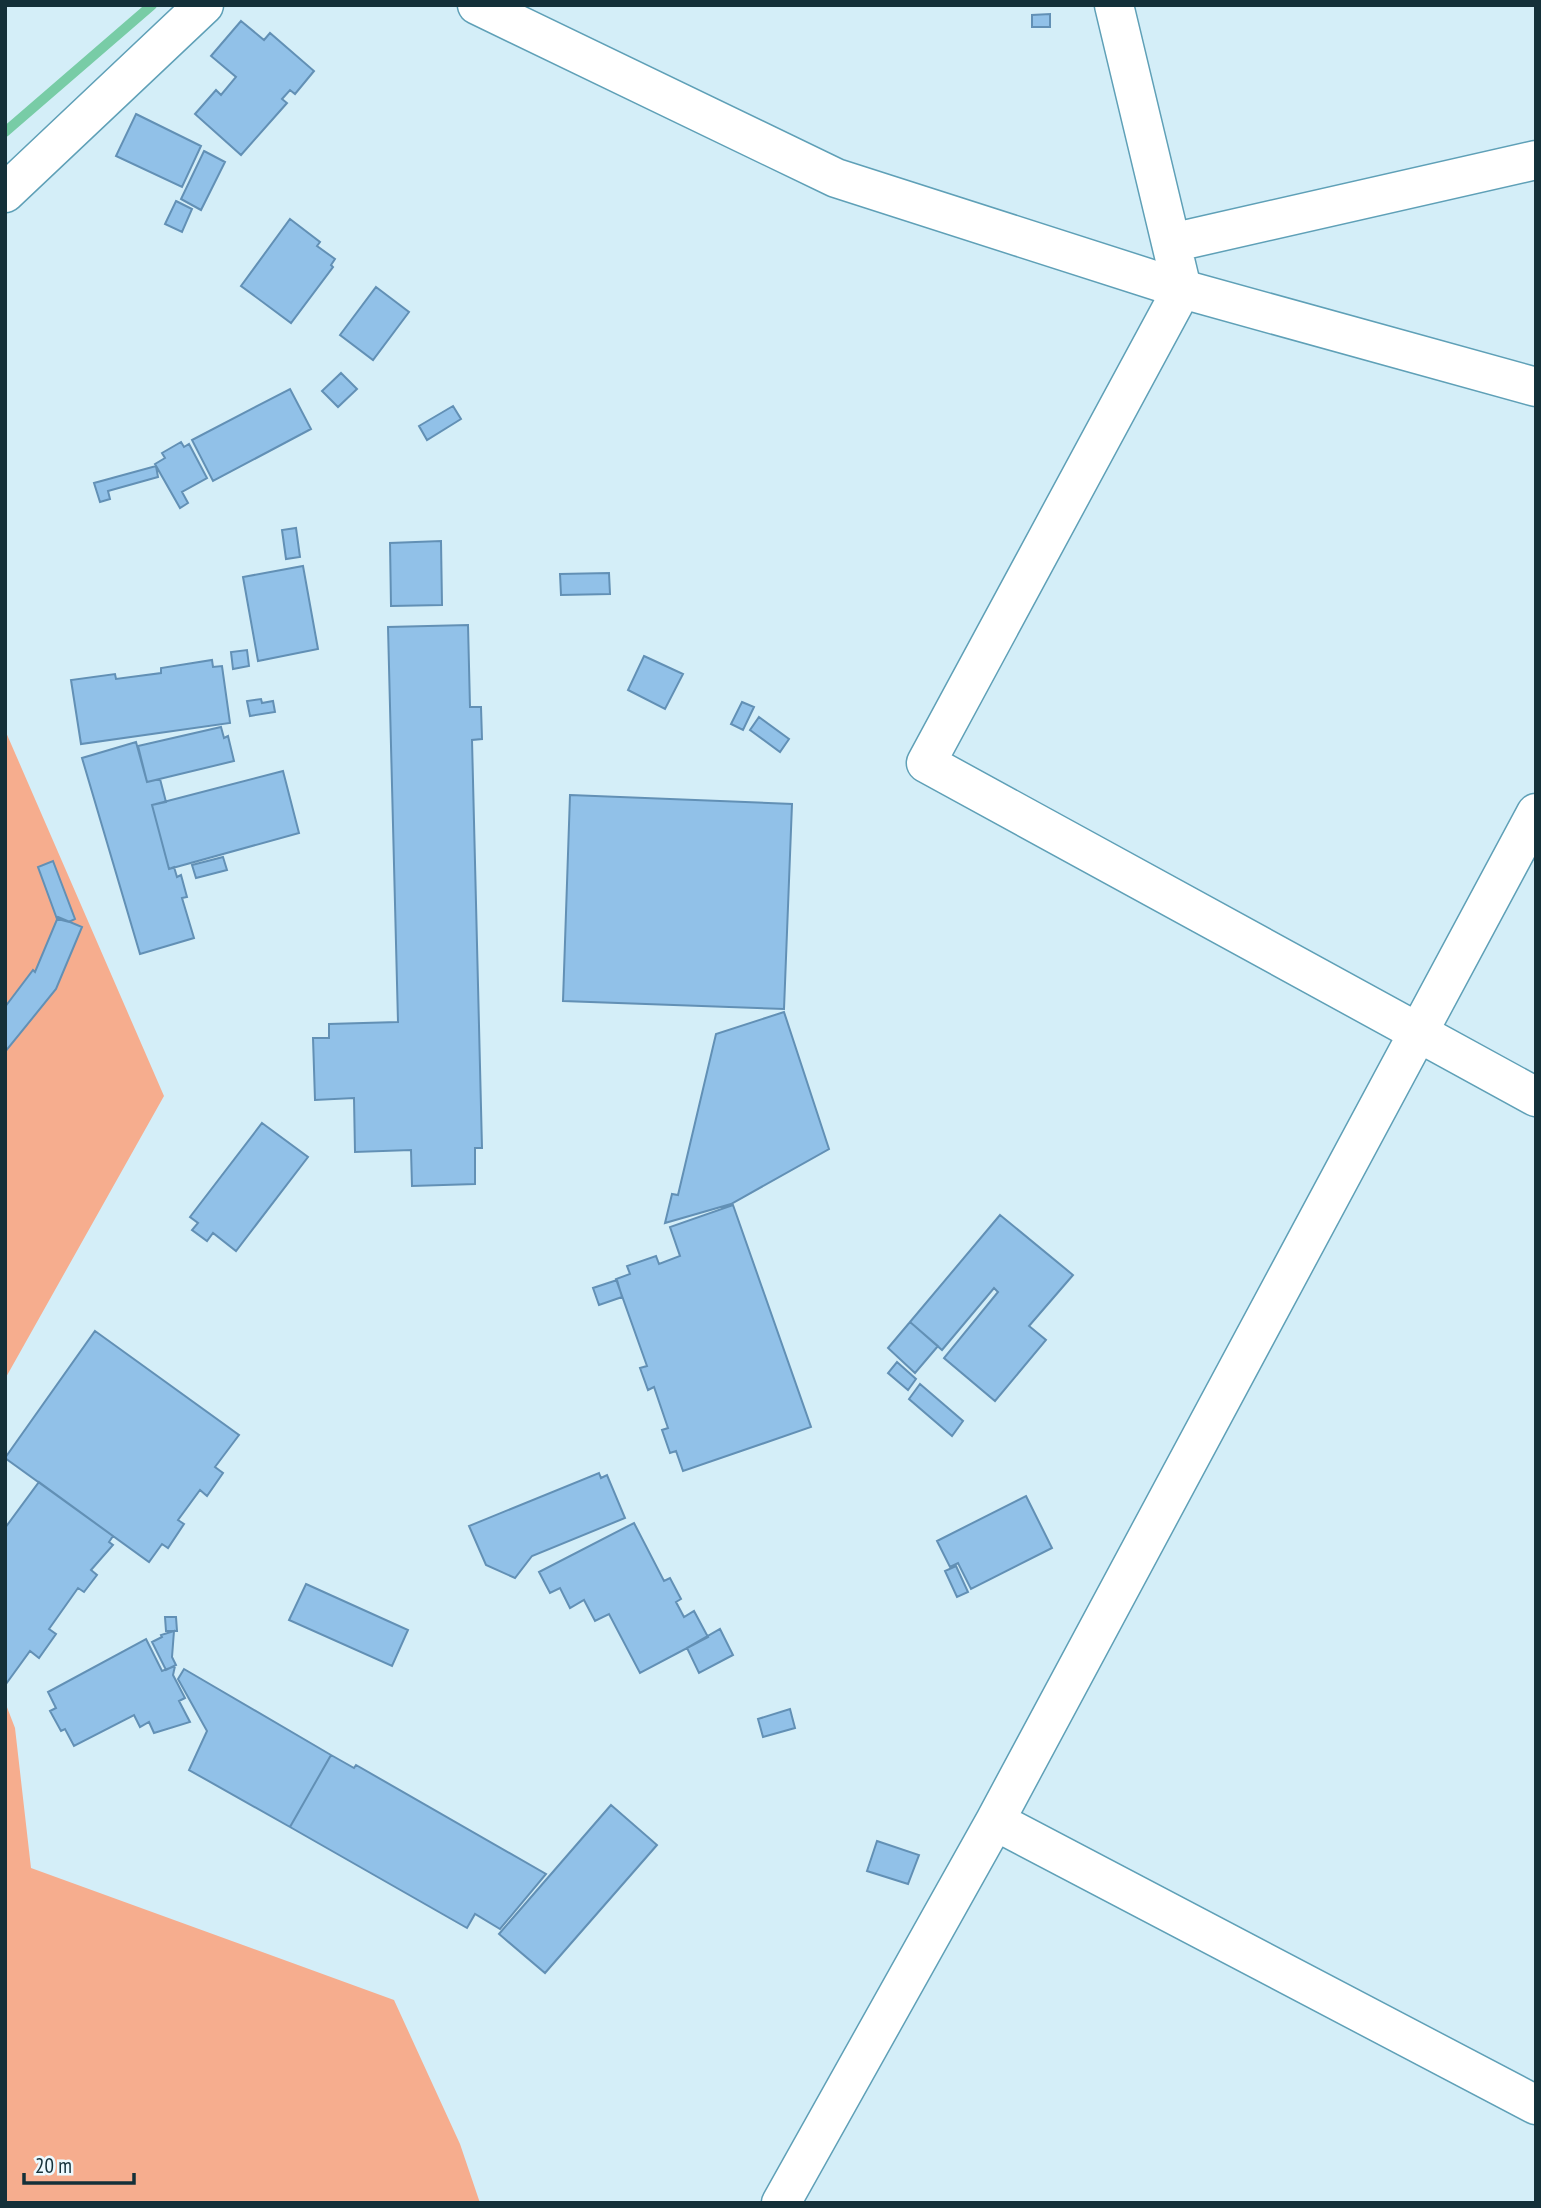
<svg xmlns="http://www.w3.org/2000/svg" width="1541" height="2208" font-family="'PT Sans Narrow',sans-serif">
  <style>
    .green { fill: #f6ad8e }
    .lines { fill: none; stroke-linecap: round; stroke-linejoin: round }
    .stream { stroke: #78cca6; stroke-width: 10 }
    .building { fill: #91c1e8; stroke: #6290b5; stroke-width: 2 }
    .minor-casing { stroke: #5fa0b7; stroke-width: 41 }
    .tertiary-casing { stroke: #5fa0b7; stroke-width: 41 }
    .minor { stroke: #fff; stroke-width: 38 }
    .tertiary { stroke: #fff; stroke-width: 38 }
  </style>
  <rect width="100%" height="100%" fill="#d4eef8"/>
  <path class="green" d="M5,730l159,366 -159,283z
    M5,1702l10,26 16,140 363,132 66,144 20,59h-475z"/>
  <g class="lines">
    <path class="stream" d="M5,132l147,-127"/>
  </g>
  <path class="building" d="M1050,14v13h-18v-12z
    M241,21l23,19 6,-7 44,38 -19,23 -5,-4 -8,9 5,4 -46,52 -46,-41 21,-24 5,5 15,-18 -25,-21z
    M136,114l65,32 -19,41 -66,-31z
    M204,151l21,11 -24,48 -20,-11z
    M176,201l16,8 -10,23 -17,-8z
    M290,219l30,23 -3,4 18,13 -4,6 2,2 -42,56 -50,-37z
    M376,287l33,25 -36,48 -33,-25z
    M341,373l16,16 -19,18 -16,-16z
    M290,389l21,40 -98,52 -21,-41z
    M453,406l8,13 -34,21 -8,-14z
    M181,442l3,5 5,-3 18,34 -25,14 6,11 -8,5 -25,-44 10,-6 -3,-5z
    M156,466l2,11 -50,14 2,8 -10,3 -6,-19z
    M296,528l4,29 -14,2 -4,-29z
    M441,541l1,64 -51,1 -1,-63z
    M303,566l15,83 -60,12 -15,-84z
    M609,573l1,21 -49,1 -1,-21z
    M468,625l2,82h11l1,32 -10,1 10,408h-7v36l-63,2 -1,-36 -56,2 -1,-54 -39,2 -2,-62h16v-14l69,-2 -10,-395z
    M247,650l2,16 -16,3 -2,-17z
    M644,656l39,18 -18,35 -37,-19z
    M212,660l1,7 9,-1 8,57 -149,21 -10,-64 44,-6 1,5 45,-6v-5z
    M261,699l1,4 11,-2 2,11 -25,4 -3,-15z
    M742,702l12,5 -11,23 -12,-6z
    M759,717l30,22 -9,13 -30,-22z
    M221,727l3,11 4,-2 6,25 -87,21 -9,-36z
    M136,742l11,40 13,-3 6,23 -14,3 17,64 5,-2 3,10 4,-2 6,22 -5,1 12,40 -54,16 -58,-196z
    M283,771l16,62 -130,36 -17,-64z
    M570,795l222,9 -8,205 -221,-8z
    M223,857l4,13 -31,8 -4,-13z
    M53,861l22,58 -6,3 -12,-3 -19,-52z
    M58,917l24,10 -26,62 -51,63v-45l28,-37 2,2z
    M784,1012l45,137 -98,55 -66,19 7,-29 6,1 38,-161z
    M262,1123l46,34 -72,94 -23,-18 -6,8 -15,-11 6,-7 -8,-6z
    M733,1205l78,222 -128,44 -7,-20 -6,2 -8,-23 6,-2 -14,-41 -6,3 -8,-22 7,-2 -31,-87 14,-5 -3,-8 29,-10 3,8 21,-8 -10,-29z
    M1000,1215l73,60 -44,51 17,14 -51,61 -51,-43 54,-66 -4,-4 -52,62 -32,-28z
    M617,1280l5,17 -23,8 -6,-17z
    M910,1322l28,24 -23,27 -27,-25z
    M95,1331l144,104 -24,32 8,6 -16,23 -7,-6 -22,30 6,4 -16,24 -6,-4 -13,18 -144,-104z
    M897,1362l19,17 -8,11 -20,-17z
    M920,1384l43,37 -11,15 -43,-37z
    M599,1473l2,5 6,-3 18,43 -93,38 -17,22 -29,-13 -17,-39z
    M39,1482l74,54 -4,6 4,3 -22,25 6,5 -13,17 -6,-4 -29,41 7,5 -17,24 -9,-7 -24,33 -1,-156z
    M1026,1496l26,52 -81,41 -13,-26 -8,4 -13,-26z
    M634,1523l30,58 6,-3 11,21 -5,3 8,15 10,-6 14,26 -68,36 -31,-59 -14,7 -11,-21 -14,8 -10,-20 -10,5 -11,-21z
    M956,1566l12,26 -11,5 -12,-26z
    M306,1584l102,46 -16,36 -103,-46z
    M165,1617h11l1,14h-11z
    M720,1629l13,26 -34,18 -12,-25z
    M174,1631l-2,26 4,8 -10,5 -14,-28 10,-5 -1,-2z
    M146,1639l16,32 13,-5 -2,9 12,23 -6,3 11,21 -36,11 -5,-11 -9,5 -6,-12 -60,31 -9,-17 -4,2 -11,-20 6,-3 -8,-16z
    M184,1669l147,86 -41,72 -101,-57 18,-39 -29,-52z
    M790,1709l5,19 -32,9 -5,-18z
    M331,1755l23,13 2,-3 190,109 -46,55 -25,-15 -8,14 -177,-101z
    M611,1805l46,40 -112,128 -46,-39z
    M877,1841l42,14 -11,29 -41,-13z"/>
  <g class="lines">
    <defs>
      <path id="minor" d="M1114,5l68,284 -256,474 610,334
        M1171,243l365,-83
        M995,1821l541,284
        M781,2203l214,-382 541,-1008"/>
      <path id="tertiary" d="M477,5l359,173 346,111 354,98
        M5,193l199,-188"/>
    </defs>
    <use href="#minor" class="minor-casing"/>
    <use href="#tertiary" class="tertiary-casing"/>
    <use href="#minor" class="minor"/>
    <use href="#tertiary" class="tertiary"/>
  </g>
  <rect width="1541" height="2208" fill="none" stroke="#143039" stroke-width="14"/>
  <path d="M24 2173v10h110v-10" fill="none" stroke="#143039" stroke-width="3.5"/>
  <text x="35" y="2173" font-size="21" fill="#143039" stroke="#ecf9fe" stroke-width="5" paint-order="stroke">20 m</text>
</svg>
